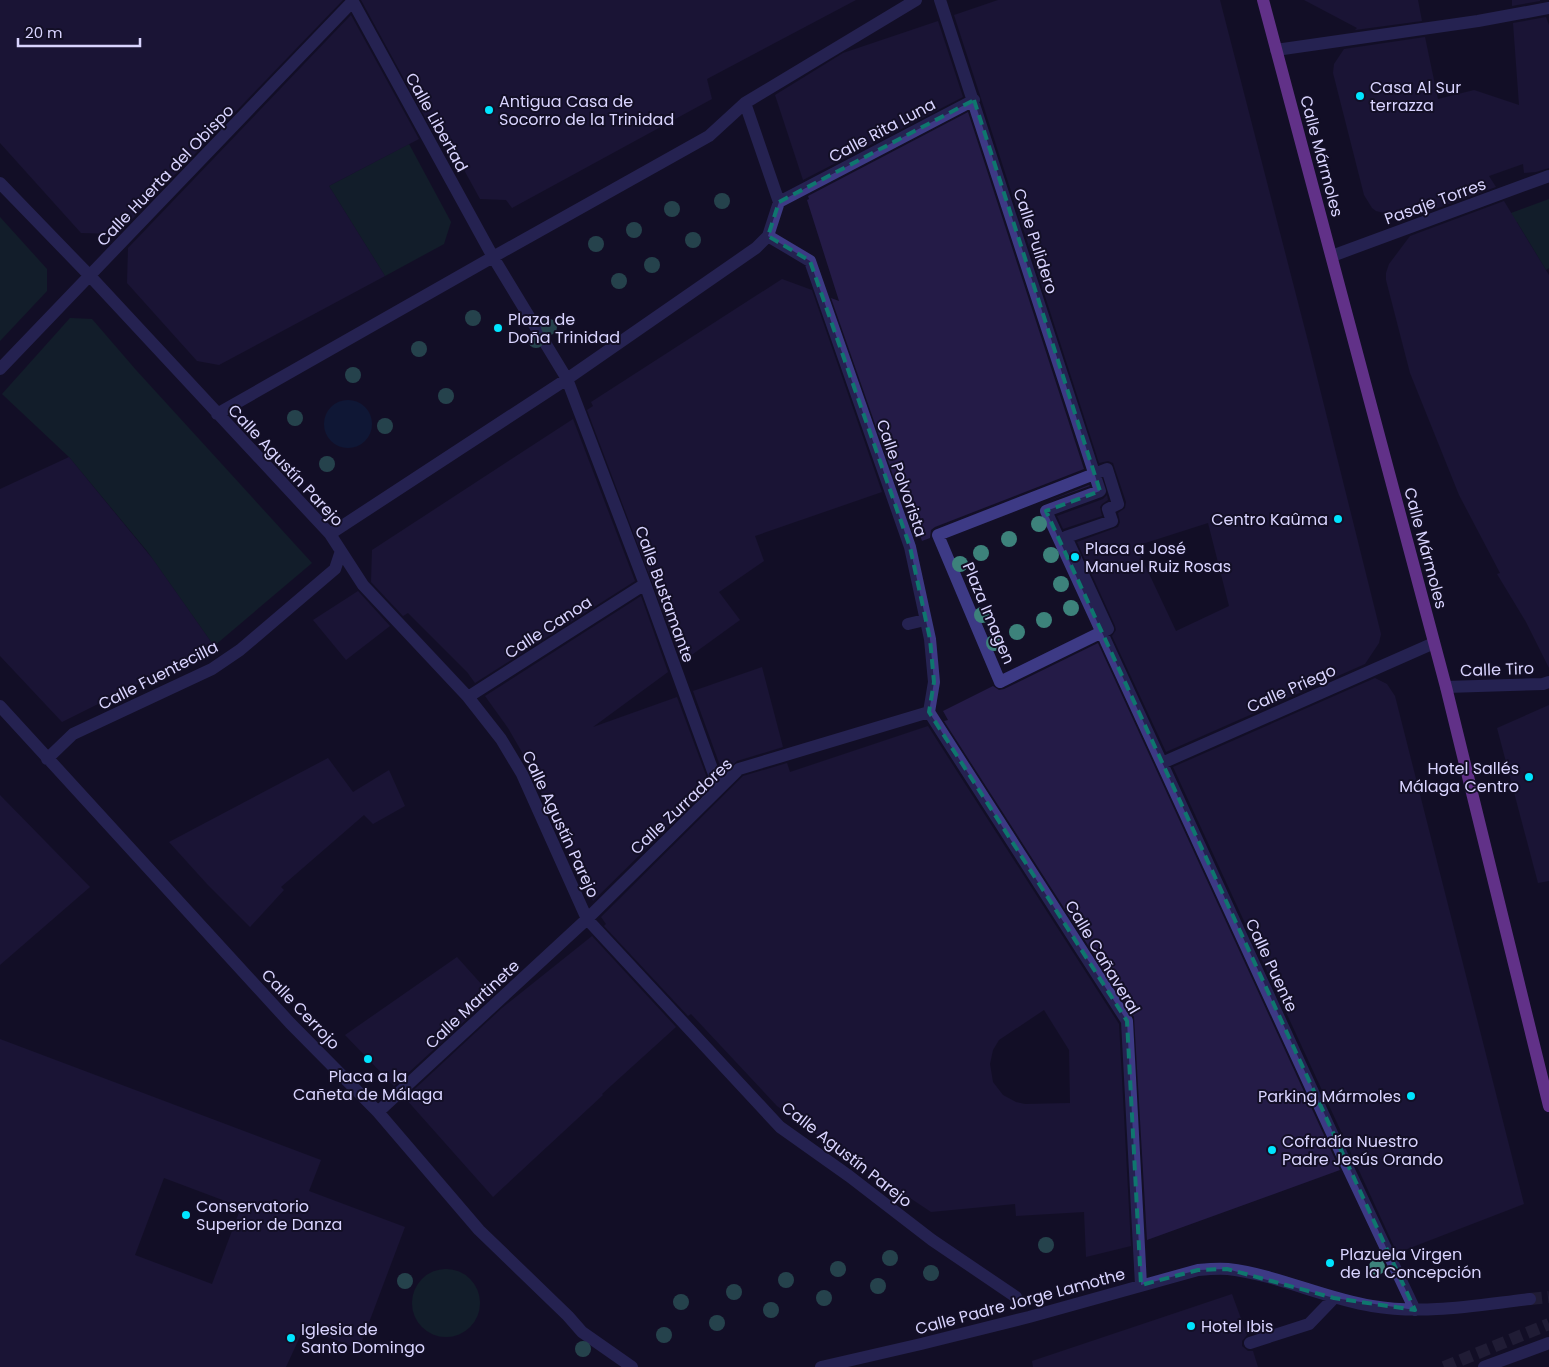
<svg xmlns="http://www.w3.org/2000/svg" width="1549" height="1367" font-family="Poppins,sans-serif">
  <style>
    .green { fill: #12302f }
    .water { fill: #0c2248 }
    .building { fill: #241b47; fill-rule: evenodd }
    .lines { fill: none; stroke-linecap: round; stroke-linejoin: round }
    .minor-tunnel { stroke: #312d47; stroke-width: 12; stroke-dasharray: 12 6; stroke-linecap: butt }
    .major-tunnel { stroke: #312d47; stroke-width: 12; stroke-dasharray: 12 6; stroke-linecap: butt }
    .minor { stroke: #3d3a85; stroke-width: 12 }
    .major { stroke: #c25bff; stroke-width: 12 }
    .tree { fill: #3d827b }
    .marked { fill: none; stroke: #0f766e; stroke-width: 4; stroke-dasharray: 10 6; stroke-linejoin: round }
    .poi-dot { fill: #00e5ff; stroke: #130f26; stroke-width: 2 }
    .labels { text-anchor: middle; stroke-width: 4; stroke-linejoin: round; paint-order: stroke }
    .poi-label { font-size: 16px; fill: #d9d4ff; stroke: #130f26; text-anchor: start }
    .street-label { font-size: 16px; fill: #d9d4ff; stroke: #130f26 }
  </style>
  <rect width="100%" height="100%" fill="#130f26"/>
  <path class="green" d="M409,144l42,78 -7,22 -59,32 -56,-90z
    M1549,199v69l-3,2 -29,-48 -27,14 -6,-13z
    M0,217l47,52v22l-47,50z
    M70,318l22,1 44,51 176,193 -98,83 -67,-95 -78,-94 -67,-63z
    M412 1303a34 34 0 1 1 68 0a34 34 0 1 1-68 0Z"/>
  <path class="water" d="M324 424a24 24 0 1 1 48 0a24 24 0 1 1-48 0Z"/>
  <path class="building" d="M0,0h343l-225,234 -37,-1 -81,-90z
    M361,0h495l-149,79 5,20 -200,109 -6,-8 -26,-1 -39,-71 -8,4z
    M998,0h222l90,349 71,285 -2,9 -14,21 -199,88 -54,-116 4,-6 -1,-4 -38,-84 41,-15 2,-5 -2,-9 7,-5 1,-6 -13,-39 -5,-2 -9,2 -145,-448zM1208,523l21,83 -53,25 -40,-85z
    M1304,0h114l4,21 -67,9 2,-2z
    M1512,0h28v1l-28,5z
    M351,15l68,124 -90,47 56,90 -166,89 -22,-4 -70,-78 1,-35z
    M1546,17l3,8v143l-13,4 -12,1 -1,-9 -34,12 7,11 -88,32 -32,-8 -4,-3 -8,-13 -31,-122 1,-9 10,-15 81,-12 13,62 36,-9 45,15 -6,-82z
    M938,21l25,76 -160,83 -28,-85 68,-42z
    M968,112l116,357 -149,58 -4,3 -1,8 -8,3 -19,-56 -6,2 -66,-189 8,3 -32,-101 2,-1 -1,-3z
    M1504,201l45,74v393l-23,-46 -29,-48 3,-1 -41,-78 -49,-122 -24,-93v-7l3,-9 21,-28z
    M782,279l30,11 70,202 -127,44 9,25 -45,31 21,28 -58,42 -95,-252 6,-4 -2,-4z
    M573,419l62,162 -160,102 -8,-11 -59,-59 -5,3 -32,-34 1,-32z
    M69,457l83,101 62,88 -152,76 -62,-66v-167z
    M1089,485l1,1 -42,15z
    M1107,495l1,5 -6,4 -2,3 2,9 -39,13 -6,-13 46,-17z
    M358,591l32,35 -44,34 -33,-40z
    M641,596l27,76 -75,55 84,-30 33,89 -117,115 -70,-147 -15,-26 -23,-32z
    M1098,643l242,527 -193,70 -13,-223 -190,-296 4,-1 -5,-9 50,-25 6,4 5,-1z
    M762,667l21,80 -46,14 -14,13 -30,-83z
    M1375,678l12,6 8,12 129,508 -127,49 -224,-486z
    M1549,705v176l-11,2 -41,-155z
    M928,726l191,298 12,222 -45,11 -2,-45 -68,4 -1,-12 -84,8 -93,-62 -61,-44 -86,-92 -3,2 -84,-90 2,-2 -5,-7 142,-141 44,-13 3,9zM1044,1010l25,40 1,53 -45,1 -9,-2 -13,-7 -10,-13 -3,-18 3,-14 6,-10z
    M328,758l25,34 36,-22 16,36 -32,18 -9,-9 -83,72 3,3 -34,37 -43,-43 -38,-42z
    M0,795l90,92 -90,78z
    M592,936l84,91 -74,67 1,1 -110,102 -88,-99 97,-90z
    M457,957l35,39 -98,90 -49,-51z
    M0,1039l321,121 -12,31 96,36 -46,122 -55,-21 -18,39h-286zM164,1178l77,29 -29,77 -77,-29z
    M1232,1294l15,41 -5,6v5l6,5h5l5,16h-225l-1,-6z"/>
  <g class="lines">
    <path class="minor-tunnel" d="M1530,1299l19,-2"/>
    <path class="major-tunnel" d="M1444,1367l105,-43"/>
    <path class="minor" d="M352,0l141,257 74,122 78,205 74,204
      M940,0l160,491 -54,20 301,655 68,144
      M1276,50l202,-29 71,-13
      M0,183l90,93 240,258 33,51 105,112 33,42 21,35 65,145 193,208 69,49 83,64 84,57
      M779,202l195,-102
      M768,236l42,25 100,286 20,92 4,43 -5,30
      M1332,256l217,-80
      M0,369l352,-367
      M217,414l276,-157 216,-121 36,-33 171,-103
      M1107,469l11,35 -10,5 4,12 -46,16 42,92 -108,53 -62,-147z
      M330,534l237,-155 189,-131 12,-12 11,-34 -34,-99
      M908,624l17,-4
      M1446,687l97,-3 6,-2
      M468,697l177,-113
      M0,706l290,317 88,89 101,118 89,86 14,16 50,35
      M929,712l198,309 14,264
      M47,759l26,-25 139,-65 28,-19 95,-81 6,-18
      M1162,763l272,-120
      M378,1112l209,-193 152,-150 190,-57
      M1250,1343l59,-19 25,-26
      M821,1367l100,-23 108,-27 169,-47c10,-1 21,-2 30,-1 50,6 95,29 144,37 53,9 105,-1 158,-7
      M1484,1367l65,-24"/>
    <path class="major" d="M1263,0l183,687 103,419"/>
  </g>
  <g class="tree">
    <circle cx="722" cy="201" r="8"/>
    <circle cx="672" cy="209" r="8"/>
    <circle cx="634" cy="230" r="8"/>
    <circle cx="693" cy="240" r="8"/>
    <circle cx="596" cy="244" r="8"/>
    <circle cx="652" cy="265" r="8"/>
    <circle cx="619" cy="281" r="8"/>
    <circle cx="473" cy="318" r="8"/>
    <circle cx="549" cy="327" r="8"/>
    <circle cx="536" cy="340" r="8"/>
    <circle cx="419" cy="349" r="8"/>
    <circle cx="353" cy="375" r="8"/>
    <circle cx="446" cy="396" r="8"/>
    <circle cx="295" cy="418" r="8"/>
    <circle cx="385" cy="426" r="8"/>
    <circle cx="327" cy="464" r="8"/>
    <circle cx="1039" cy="524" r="8"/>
    <circle cx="1009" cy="539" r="8"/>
    <circle cx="981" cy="553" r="8"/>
    <circle cx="1051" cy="555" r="8"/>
    <circle cx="960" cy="564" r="8"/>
    <circle cx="1061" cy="584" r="8"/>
    <circle cx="1071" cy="608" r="8"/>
    <circle cx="982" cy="615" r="8"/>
    <circle cx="1044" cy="620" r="8"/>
    <circle cx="1017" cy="632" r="8"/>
    <circle cx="994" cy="643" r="8"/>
    <circle cx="1046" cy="1245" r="8"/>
    <circle cx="890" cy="1258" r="8"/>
    <circle cx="1377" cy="1267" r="8"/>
    <circle cx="838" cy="1269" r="8"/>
    <circle cx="931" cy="1273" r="8"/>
    <circle cx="786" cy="1280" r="8"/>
    <circle cx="405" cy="1281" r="8"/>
    <circle cx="878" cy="1286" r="8"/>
    <circle cx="734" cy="1292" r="8"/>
    <circle cx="824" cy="1298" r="8"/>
    <circle cx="681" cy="1302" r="8"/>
    <circle cx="771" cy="1310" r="8"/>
    <circle cx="717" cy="1323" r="8"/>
    <circle cx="664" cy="1335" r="8"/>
    <circle cx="583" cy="1349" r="8"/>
  </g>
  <path d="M0 0H1549V1367H0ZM974,100l126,391 -54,20 369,799 -81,-12 -107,-29 -29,1 -57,15 -14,-264 -198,-309 5,-30 -4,-43 -20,-92 -100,-286 -42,-25 11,-34z" fill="#130f26" fill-opacity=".55" fill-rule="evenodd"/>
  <path class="marked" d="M974,100l126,391 -54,20 369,799 -81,-12 -107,-29 -29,1 -57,15 -14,-264 -198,-309 5,-30 -4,-43 -20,-92 -100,-286 -42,-25 11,-34z"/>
  <g class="poi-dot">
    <circle cx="1360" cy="96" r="5"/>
    <circle cx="489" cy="110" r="5"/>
    <circle cx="498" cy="328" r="5"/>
    <circle cx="1338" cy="519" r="5"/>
    <circle cx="1075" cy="557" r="5"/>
    <circle cx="1529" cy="777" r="5"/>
    <circle cx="368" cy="1059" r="5"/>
    <circle cx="1411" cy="1096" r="5"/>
    <circle cx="1272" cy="1150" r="5"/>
    <circle cx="186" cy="1215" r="5"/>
    <circle cx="1330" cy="1263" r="5"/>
    <circle cx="1191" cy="1326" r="5"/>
    <circle cx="291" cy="1338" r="5"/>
  </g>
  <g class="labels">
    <g class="poi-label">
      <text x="1370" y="93">Casa Al Sur<tspan x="1370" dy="18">terrazza</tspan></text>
      <text x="499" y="107">Antigua Casa de<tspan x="499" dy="18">Socorro de la Trinidad</tspan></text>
      <text x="508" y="325">Plaza de<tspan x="508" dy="18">Doña Trinidad</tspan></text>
      <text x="1328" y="525" text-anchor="end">Centro Kaûma</text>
      <text x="1085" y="554">Placa a José<tspan x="1085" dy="18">Manuel Ruiz Rosas</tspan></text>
      <text x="1519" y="774" text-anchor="end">Hotel Sallés<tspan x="1519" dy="18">Málaga Centro</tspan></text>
      <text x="368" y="1082" text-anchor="middle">Placa a la<tspan x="368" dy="18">Cañeta de Málaga</tspan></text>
      <text x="1401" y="1102" text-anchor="end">Parking Mármoles</text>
      <text x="1282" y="1147">Cofradía Nuestro<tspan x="1282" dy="18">Padre Jesús Orando</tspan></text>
      <text x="196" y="1212">Conservatorio<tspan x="196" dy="18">Superior de Danza</tspan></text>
      <text x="1340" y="1260">Plazuela Virgen<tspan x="1340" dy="18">de la Concepción</tspan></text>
      <text x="1201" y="1332">Hotel Ibis</text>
      <text x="301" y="1335">Iglesia de<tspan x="301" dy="18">Santo Domingo</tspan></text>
    </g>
    <g class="street-label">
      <text transform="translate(437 122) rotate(61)" y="6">Calle Libertad</text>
      <text transform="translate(882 130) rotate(-28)" y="6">Calle Rita Luna</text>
      <text transform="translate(1322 156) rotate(75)" y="6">Calle Mármoles</text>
      <text transform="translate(165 175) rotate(-46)" y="6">Calle Huerta del Obispo</text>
      <text transform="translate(1435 201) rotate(-20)" y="6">Pasaje Torres</text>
      <text transform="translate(1036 241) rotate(72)" y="6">Calle Pulidero</text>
      <text transform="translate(286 465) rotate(47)" y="6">Calle Agustín Parejo</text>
      <text transform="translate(902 478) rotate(71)" y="6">Calle Polvorista</text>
      <text transform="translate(1426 548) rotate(75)" y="6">Calle Mármoles</text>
      <text transform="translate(665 594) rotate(70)" y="6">Calle Bustamante</text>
      <text transform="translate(989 613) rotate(67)" y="6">Plaza Imagen</text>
      <text transform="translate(548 627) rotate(-33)" y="6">Calle Canoa</text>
      <text transform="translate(1497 669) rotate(-2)" y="6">Calle Tiro</text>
      <text transform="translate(158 675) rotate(-27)" y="6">Calle Fuentecilla</text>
      <text transform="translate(1291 688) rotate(-24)" y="6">Calle Priego</text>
      <text transform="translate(681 806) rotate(-43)" y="6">Calle Zurradores</text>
      <text transform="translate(561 824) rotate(65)" y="6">Calle Agustín Parejo</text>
      <text transform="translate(1103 957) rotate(59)" y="6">Calle Cañaveral</text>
      <text transform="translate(1272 965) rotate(65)" y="6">Calle Puente</text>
      <text transform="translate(472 1004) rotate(-43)" y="6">Calle Martinete</text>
      <text transform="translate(301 1009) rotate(46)" y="6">Calle Cerrojo</text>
      <text transform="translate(847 1154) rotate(38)" y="6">Calle Agustín Parejo</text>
      <text transform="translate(1020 1301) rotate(-15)" y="6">Calle Padre Jorge Lamothe</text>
    </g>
  </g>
  <path d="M18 38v8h122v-8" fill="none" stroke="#d9d4ff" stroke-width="2.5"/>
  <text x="25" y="38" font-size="15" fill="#d9d4ff" stroke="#130f26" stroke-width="4" paint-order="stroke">20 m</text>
</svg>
